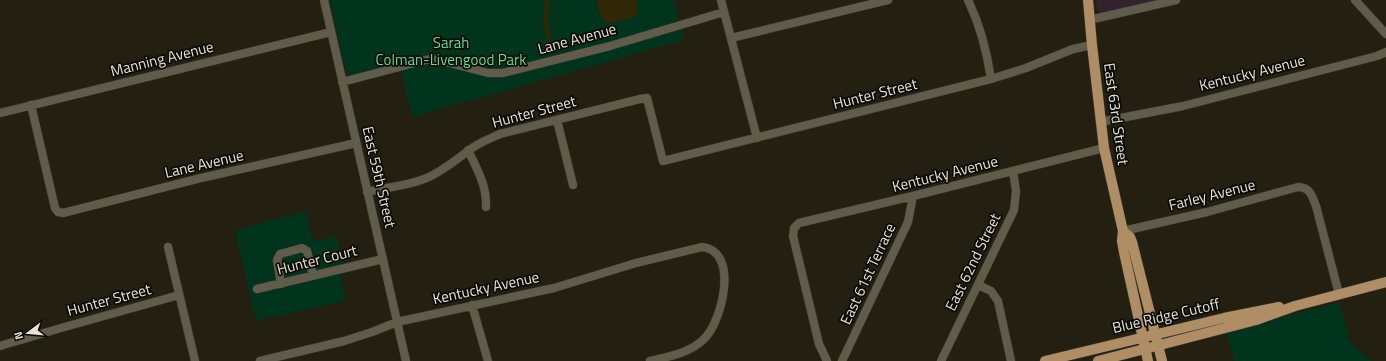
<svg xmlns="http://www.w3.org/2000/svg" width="1386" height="361" font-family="'Titillium Web',sans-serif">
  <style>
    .education { fill: #31222d }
    .green { fill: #00341d }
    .sand { fill: #2f2705 }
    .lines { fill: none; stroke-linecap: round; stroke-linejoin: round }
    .minor-casing { stroke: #3d3a31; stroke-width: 9 }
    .major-casing { stroke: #3d3a31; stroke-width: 11 }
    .minor { stroke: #605c4b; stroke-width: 8 }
    .major { stroke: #af8e65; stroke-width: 10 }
    .labels { text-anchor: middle; stroke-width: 3.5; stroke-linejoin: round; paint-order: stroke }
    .street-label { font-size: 15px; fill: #e5e3d9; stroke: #0b0a04 }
    .park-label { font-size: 15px; fill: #57de9d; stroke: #0b0a04 }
  </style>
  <rect width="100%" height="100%" fill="#242011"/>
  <path class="education" d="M1096,0h64l-56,13h-4l-3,-3z"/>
  <path class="green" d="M330,0h344l10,40 -272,77 -11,-47 -48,5 -4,-1 -3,-3z
    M306,211l7,30 23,-5 7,29 -3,8 6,28 -90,19 -21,-90z
    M1339,302l11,40 21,19h-137l-7,-28z"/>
  <path class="sand" d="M545,0h5l-2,18 4,21 -5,1 -4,-18z
    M597,0h38l3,13 -3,4 -29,7 -8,-14z"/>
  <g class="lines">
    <defs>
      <path id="minor" d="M324,0l82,361
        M721,0l36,138
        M968,0c12,25 19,52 23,79
        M1355,0l31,34
        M1089,20l87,-20
        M731,38l157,-38
        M342,82l88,-23 8,1 50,13h15l107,-27 114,-34
        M31,105l24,103 3,4 5,1 138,-35 155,-35
        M0,113l331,-81
        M557,120l16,65
        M1100,122l83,-16 194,-50 9,-4
        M468,150c9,19 19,36 18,57
        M367,192c21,-5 47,-7 66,-17 13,-7 23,-15 35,-24 10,-8 21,-12 32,-17l140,-35 7,-1 16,63 328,-82 35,-11 47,-19 19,-4
        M1123,231l84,-19 91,-25c12,0 14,9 18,19l23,88
        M168,247l27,114
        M281,284l-4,-24 3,-6 22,-6 5,3 6,24
        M978,285l13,6 7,10 13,60
        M257,289l126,-30
        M472,305l16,56
        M0,346l61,-18 118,-33
        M260,361l84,-20 28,-9 25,-10 157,-34 82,-25 66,-16c38,4 20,75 2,92 -14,14 -36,18 -54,22
        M827,361l-8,-17 -26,-108 1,-8 5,-5 114,-27 191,-48
        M842,361l66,-139 5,-26
        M941,361l73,-151 2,-19 -3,-20"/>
      <path id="major" d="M1088,0l4,45 12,103 19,83 -1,10 2,11 24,109
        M1123,231l7,6 2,5 30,119
        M1045,361l179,-43 55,-11
        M1098,361l158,-41 39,-14 91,-24"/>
    </defs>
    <use href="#minor" class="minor-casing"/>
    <use href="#major" class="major-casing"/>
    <use href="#minor" class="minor"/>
    <use href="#major" class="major"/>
  </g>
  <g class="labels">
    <g class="street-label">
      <text transform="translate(577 39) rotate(-15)" y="5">Lane Avenue</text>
      <text transform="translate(162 59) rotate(-14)" y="5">Manning Avenue</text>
      <text transform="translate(1252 73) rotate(-14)" y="5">Kentucky Avenue</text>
      <text transform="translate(875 94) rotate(-14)" y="5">Hunter Street</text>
      <text transform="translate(534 112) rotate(-15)" y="5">Hunter Street</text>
      <text transform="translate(1116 114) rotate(82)" y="5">East 63rd Street</text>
      <text transform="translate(204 164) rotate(-13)" y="5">Lane Avenue</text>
      <text transform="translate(945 174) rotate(-14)" y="5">Kentucky Avenue</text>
      <text transform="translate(379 177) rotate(77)" y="5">East 59th Street</text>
      <text transform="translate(1212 195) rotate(-14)" y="5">Farley Avenue</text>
      <text transform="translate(317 260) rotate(-14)" y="5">Hunter Court</text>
      <text transform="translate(973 262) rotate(-64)" y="5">East 62nd Street</text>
      <text transform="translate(868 274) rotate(-65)" y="5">East 61st Terrace</text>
      <text transform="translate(486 288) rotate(-12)" y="5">Kentucky Avenue</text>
      <text transform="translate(109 300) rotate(-15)" y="5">Hunter Street</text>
      <text transform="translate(1166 316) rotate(-13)" y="5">Blue Ridge Cutoff</text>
    </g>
    <g class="park-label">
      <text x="451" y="48">Sarah<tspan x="451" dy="17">Colman-Livengood Park</tspan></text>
    </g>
  </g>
  <g transform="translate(28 333) rotate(254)" stroke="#0b0a04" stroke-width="3" paint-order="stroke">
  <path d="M0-3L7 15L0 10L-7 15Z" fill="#e5e3d9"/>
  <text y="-6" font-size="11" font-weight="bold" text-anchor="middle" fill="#e5e3d9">N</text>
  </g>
</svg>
